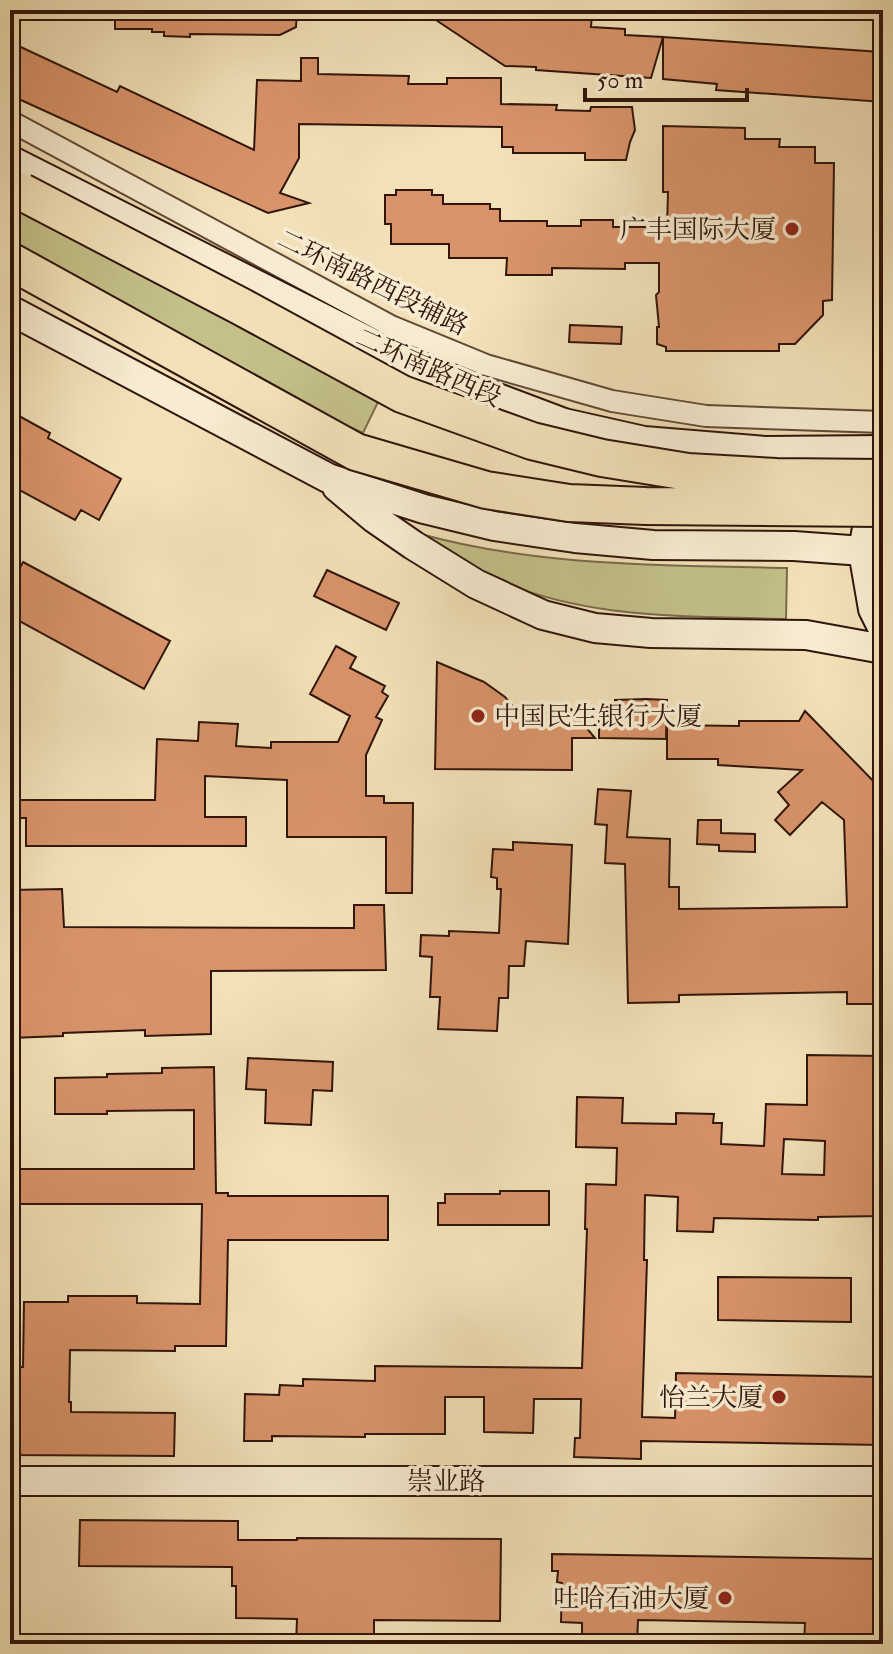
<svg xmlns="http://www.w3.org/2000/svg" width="893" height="1654" font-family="'IM FELL Double Pica','Noto Serif SC',serif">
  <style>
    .green { fill: #c3c089; stroke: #7a6a4a; stroke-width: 2 }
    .building { fill: #d9936a; stroke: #31150b; stroke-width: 2; fill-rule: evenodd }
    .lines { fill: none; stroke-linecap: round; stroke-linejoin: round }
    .street-casing { stroke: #614836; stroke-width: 24 }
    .secondary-casing { stroke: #31150b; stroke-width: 32 }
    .street { stroke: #f7ecd1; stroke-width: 20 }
    .secondary { stroke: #f7ecd1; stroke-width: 28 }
    .highway-bridge-casing { stroke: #31150b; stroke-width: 40; stroke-linecap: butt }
    .highway-bridge { stroke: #f2e1b8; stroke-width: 36 }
    .poi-dot { fill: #8f2418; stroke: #f7ecd1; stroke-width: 3 }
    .labels { text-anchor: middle; stroke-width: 7; stroke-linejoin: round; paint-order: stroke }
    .poi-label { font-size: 26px; fill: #31150b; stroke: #f7ecd1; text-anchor: end }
    .street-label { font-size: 26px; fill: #31150b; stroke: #f7ecd1 }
  </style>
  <rect width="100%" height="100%" fill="#f2e1b8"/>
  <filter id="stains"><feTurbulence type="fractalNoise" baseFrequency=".0025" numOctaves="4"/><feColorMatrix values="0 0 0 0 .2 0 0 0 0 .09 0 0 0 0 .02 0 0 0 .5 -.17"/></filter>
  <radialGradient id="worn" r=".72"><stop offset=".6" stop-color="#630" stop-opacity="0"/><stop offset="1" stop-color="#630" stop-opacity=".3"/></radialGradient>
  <path class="green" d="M10,202l368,200 -15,31 -84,-37 -269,-143z
    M417,533c121,34 245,32 370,35l-1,51c-101,-3 -208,1 -301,-45 -23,-12 -45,-28 -68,-41z"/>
  <path class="building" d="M115,10h182l-1,17 -16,8 -90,-1v3l-26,-1v-4h-12v-3h-37z
    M421,10h160v2l11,1 -1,14 34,2v6l38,2 -12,41 -115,-8v-3l-31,-1z
    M663,37l218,15v2h2v48l-167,-12 1,-6 -54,-5z
    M10,42l107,50 3,-6 134,64 3,-70 44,1v-23h17v16l91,2 -1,8h39v-6h54v26l56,1 -1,5 34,1 1,-4h41l3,23 -5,12 -4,18h-41v-7h-72v-6h-11v-20l-203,-3v34l-19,35 29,10 -41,10 -258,-118z
    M663,126l82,2v11h35l-1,8h36v16h19l-2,137 -9,1v14l-28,29h-16v7h-113v-4l-9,-3v-17h2l-3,-32 3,-3v-29h-34v6l-73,-1v7h-46l1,-17h-58v-14h-58v-20h-6v-29h11v-5h36v5h11v9h47v5h10v12h47v5h34v-6h32v7h54l1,-35h-5z
    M570,325l52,2 -1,17 -52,-2z
    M10,411l40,22 -2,5 73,41 -22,41 -18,-10 -6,10 -65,-35z
    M23,562l147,79 -26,48 -134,-73v-30z
    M327,570l72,33 -13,27 -72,-34z
    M336,646l20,11 -6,11 35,18 -3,6 6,4 -12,21 6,3 -16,35v41h18v7h29l-1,90h-26v-56h-99v-57l-82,-4v41h41v29h-220v-28h-8v-18h137l2,-61 41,2 1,-19 39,2 -2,22 35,2v-6h67l12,-26 -40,-22z
    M437,662l47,20 21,15 20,24 19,-8 27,-4 24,29h-23v32l-137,-1z
    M646,699l21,1 -1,39 -67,-1v-32h16v-6z
    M805,711l78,80v81h-2l1,132h-35v-12l-168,3v7l-51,1 -3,-139 -20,-1 2,-38 -12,-1 3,-35 33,2 -4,46 43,2 -1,48h10v22l168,-2 -3,-87 -22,-18 -32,33 -15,-15 14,-15 -11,-13 24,-22 -84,-5v-6h-51v-34l72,1v-5h60z
    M698,820h23v13l34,1v18l-36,-1v-6l-22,-1z
    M513,842l59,3 -4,99 -42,-3 -2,25h-15l-1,32h-9l-2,33 -59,-2 2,-32h-10l2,-40 -12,-1 1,-21 28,1v-5l50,2 2,-44h-4v-11l-6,-1 2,-28 20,1z
    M62,889l2,38 290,1v-23h30l2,65 -175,1v63l-66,2v-6l-82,3v3l-53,2v-37l8,-1v-84h-8v-26z
    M807,1055l76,1v160l-65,1v3l-104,-2 -1,14 -36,-1 1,-34 -33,-2 -1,65h3l-5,157 33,1 1,-45 207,4v68l-242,-4v18l-67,-2 1,-19h5l1,-39h-47l-1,34 -49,-1v-35h-39v37h-80v3l-93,-1v5h-28l1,-47 34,1 1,-10 23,1v-7l72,2v-15l207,2 5,-139h-2l1,-45 30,1 1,-37 -41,-1 1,-50 46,1 -1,25 54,1v-11l38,1 -1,9h9l-1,21 43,2 2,-42 41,1zM784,1139l41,2 -1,34 -42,-1z
    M248,1058l85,4 -1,29 -19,-1 -2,35 -46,-2 1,-33 -20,-1z
    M214,1067l2,126h12v3h160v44h-160l-2,106h-51v5l-105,-1 -1,52h2v10l104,1 -1,43 -164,-1v-88h13l1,-65h44v-6h69v7l63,1 2,-100h-192v-35h184v-59l-87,1v3h-52v-36l52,-1v-3l55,-1v-5z
    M500,1191h49v34h-111v-22h7v-9h55z
    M718,1277l133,1v44l-133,-2z
    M80,1520l158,1v19h59v-2l204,1 -1,82 -126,-1v24h-78l1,-25 -61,-1v-32h-4v-19l-153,-1z
    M552,1554l331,5v85h-79l1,-21 -167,-3 -1,24h-55v-21l-21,-1 1,-39 -5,-1 1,-11h-6z"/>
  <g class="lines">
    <defs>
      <path id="street" d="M10,121l381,205 95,39 126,36 94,15 177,6"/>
      <path id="secondary" d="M10,160l421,213 133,50 80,18 121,10 118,-1
        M10,310l318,168 96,31 70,17 81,12 78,7 141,1 69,5
        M337,487l37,31 39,27 63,39 67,31 52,13 56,5 155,2 77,14
        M874,488l-11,63 10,58 10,20
        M10,1481h873"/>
    </defs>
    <use href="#street" class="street-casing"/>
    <use href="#secondary" class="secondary-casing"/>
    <use href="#street" class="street"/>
    <use href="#secondary" class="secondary"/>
    <defs>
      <path id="highway-bridge" d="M22,192l220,115 160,87 130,47 70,17 86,14 88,5 107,1
        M10,261l346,191 130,38 83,13 77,3 237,2"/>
    </defs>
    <use href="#highway-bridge" class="highway-bridge-casing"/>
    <use href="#highway-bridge" class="highway-bridge"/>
  </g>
  <g class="poi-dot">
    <circle cx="792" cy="229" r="8"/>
    <circle cx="478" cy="716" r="8"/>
    <circle cx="779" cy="1397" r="8"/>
    <circle cx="725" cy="1598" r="8"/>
  </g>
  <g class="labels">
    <g class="poi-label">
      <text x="776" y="238">广丰国际大厦</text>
      <text x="494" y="725" text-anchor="start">中国民生银行大厦</text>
      <text x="763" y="1406">怡兰大厦</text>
      <text x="709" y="1607">吐哈石油大厦</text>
    </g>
    <g class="street-label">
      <text transform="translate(373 282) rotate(26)" y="9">二环南路西段辅路</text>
      <text transform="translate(429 367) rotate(24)" y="9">二环南路西段</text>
      <text x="446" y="1490">崇业路</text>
    </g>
  </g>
  <rect width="893" height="1654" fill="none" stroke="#f2e1b8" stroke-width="40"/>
  <rect x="12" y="12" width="869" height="1630" fill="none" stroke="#31150b" stroke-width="4"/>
  <rect x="20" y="20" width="853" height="1614" fill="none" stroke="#31150b" stroke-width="2"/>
  <path d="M585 88v12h162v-12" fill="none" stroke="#31150b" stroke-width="4"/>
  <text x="597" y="88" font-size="24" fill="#31150b" stroke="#f7ecd1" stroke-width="6" paint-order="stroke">50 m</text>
  <rect width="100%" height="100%" filter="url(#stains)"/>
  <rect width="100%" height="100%" fill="url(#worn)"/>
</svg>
